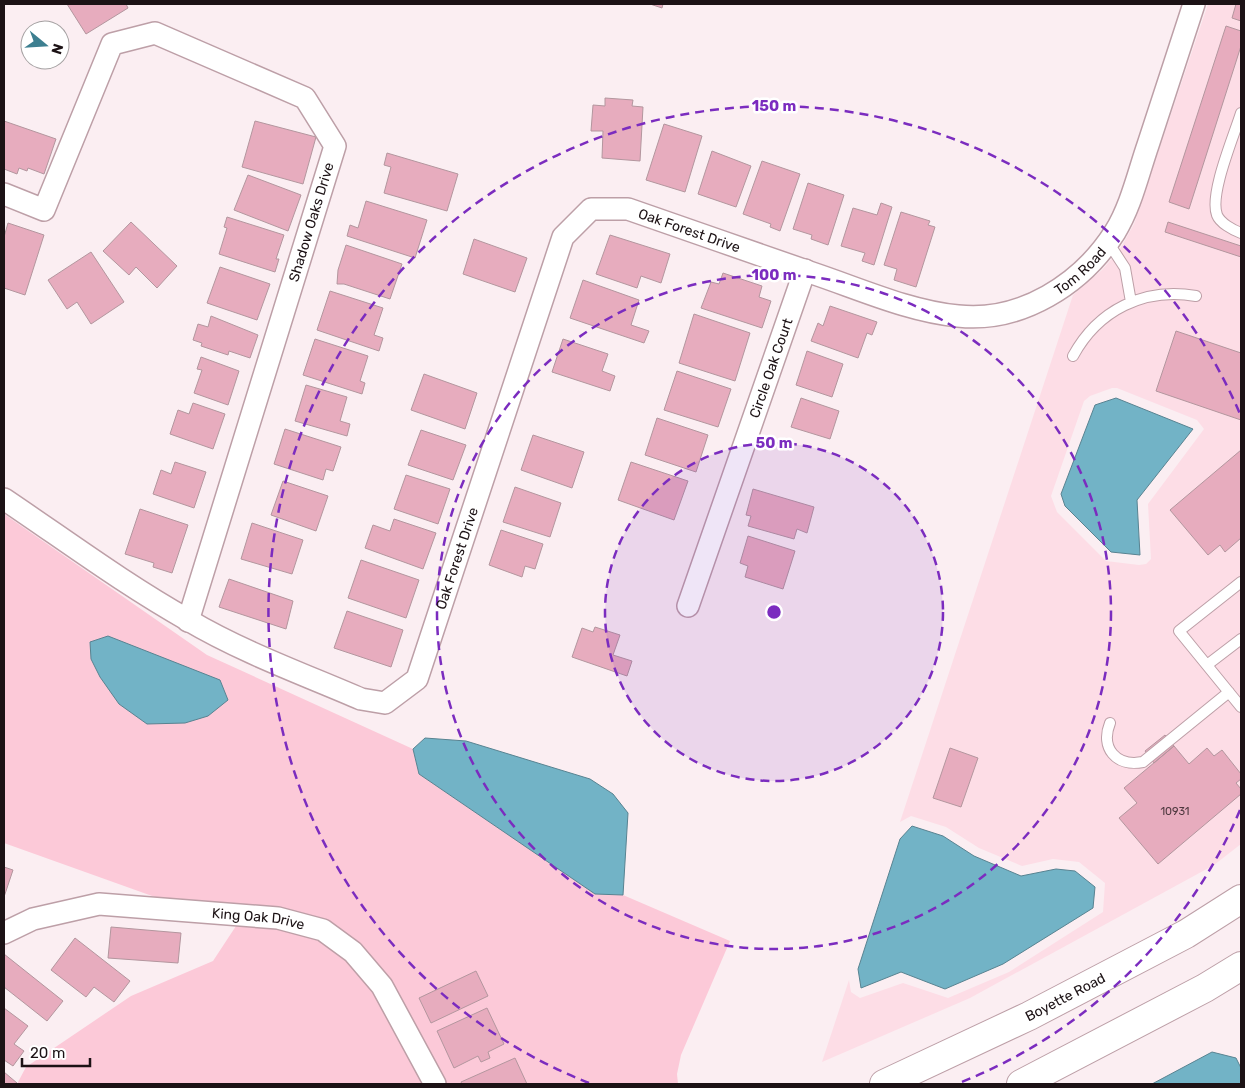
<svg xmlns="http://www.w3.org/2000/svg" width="1245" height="1088" font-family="Rubik,sans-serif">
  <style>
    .built { fill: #fddde6; fill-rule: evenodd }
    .green { fill: #fcc9d8 }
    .water { fill: #72b3c6; stroke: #588391 }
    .building { fill: #e7acbe; stroke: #b3969e }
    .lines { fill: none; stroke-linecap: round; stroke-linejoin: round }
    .lane-casing { stroke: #bd9fa7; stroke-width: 12 }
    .street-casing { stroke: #bd9fa7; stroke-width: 24 }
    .secondary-casing { stroke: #bd9fa7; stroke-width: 30 }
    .lane { stroke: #fff; stroke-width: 10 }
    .street { stroke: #fff; stroke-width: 21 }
    .secondary { stroke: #fff; stroke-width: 28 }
    .ring { fill: none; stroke: #7b2cbf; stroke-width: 2.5; stroke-dasharray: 9 6 }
    .labels { text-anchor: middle; stroke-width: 5; stroke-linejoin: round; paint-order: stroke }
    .number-label { font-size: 11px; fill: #4f383f }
    .street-label { font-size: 14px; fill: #1c1215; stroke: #fff }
    .centre { fill: #7b2cbf; stroke: #fff; stroke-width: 2.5 }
    .ring-label { font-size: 15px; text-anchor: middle; font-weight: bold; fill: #7b2cbf; stroke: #fff; stroke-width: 5; stroke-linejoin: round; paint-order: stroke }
  </style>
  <rect width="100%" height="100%" fill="#fbeef2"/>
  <path class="built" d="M1208,4h33v840l-27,21 -244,133 -148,64 27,-82 2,12 9,6 43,-15 45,15 61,-26 94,-60 2,-29 -26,-21 -26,-3 -31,7 -43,-18 -33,-21 -35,-11 -11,6 173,-527 29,-25 18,-21 14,-25zM1112,388h5l80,32 7,9 -56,75 3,55 -5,5 -7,1 -33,-4 -49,-49 -6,-16 33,-95 6,-5z"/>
  <path class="green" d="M4,514l203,141 206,94 6,25 176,120 28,1 107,46 -49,114 -4,19 1,10h-661l9,-17 105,-71 82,-35 23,-35 -232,-83z"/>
  <path class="water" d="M1116,398l77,31 -56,71 3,55 -29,-3 -46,-46 -4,-12 34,-89z
    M108,636l112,44 8,20 -20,16 -23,7 -38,1 -28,-20 -19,-27 -9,-18 -1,-17z
    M425,738l41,3 124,38 23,15 15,19 -5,82 -28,-1 -176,-120 -6,-25z
    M912,826l31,10 31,20 47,20 35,-7 19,2 20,16 -2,21 -90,56 -58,25 -44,-17 -40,16 -3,-19 42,-130z
    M1212,1052l24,6 5,10v16h-89z"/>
  <path class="building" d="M67,4h59l2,4 -42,26z
    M650,4h13l-1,4z
    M1236,4h5v17l-9,-3z
    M1226,26l15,5v15l-52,163 -20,-7z
    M605,98l28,2 -1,6 11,1 -3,54 -38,-3 1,-27h-12l2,-26 12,1z
    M4,121l52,18 -12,35 -16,-6 -1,3 -8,-3 -2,6 -13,-5z
    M255,121l61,16 -13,47 -61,-17z
    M664,124l38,12 -17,56 -39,-12z
    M712,151l39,15 -15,41 -38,-13z
    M387,153l71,21 -11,37 -63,-18 7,-26 -7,-2z
    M762,161l38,13 -20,57 -10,-4 1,-3 -28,-10z
    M248,175l53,20 -13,36 -54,-21z
    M808,183l36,12 -16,50 -17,-6 1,-4 -19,-6z
    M366,201l61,19 -12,38 -68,-22 3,-11 8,3z
    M881,203l11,4 -18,58 -12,-4 3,-8 -24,-7 12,-38 24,7z
    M901,212l29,9 -2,4 7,2 -19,60 -22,-7 3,-11 -13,-4z
    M227,217l57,18 -8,24h3l-4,13 -56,-18 8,-26 -3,-1z
    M131,222l46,44 -20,22 -21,-21 -7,8 -26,-24z
    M1168,222l73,24v11l-76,-25z
    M8,223l36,12 -19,60 -21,-7v-51z
    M610,235l60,19 -9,29 -20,-7 -4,12 -41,-14z
    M474,239l53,19 -12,34 -52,-18z
    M346,245l56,19 -12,35 -46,-15h-7l1,-14z
    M91,252l33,50 -33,22 -14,-22 -10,7 -19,-29z
    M220,267l50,17 -13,36 -50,-17z
    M723,273l39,13 -3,11 12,4 -9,27 -61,-20 10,-26 8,2z
    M583,280l56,20 -8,25 18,6 -5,12 -74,-25z
    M330,291l53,17 -9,27 9,3 -4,13 -62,-21z
    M830,306l47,16 -5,13 -5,-2 -9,25 -47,-17 7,-18 5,3z
    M694,314l56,19 -15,48 -56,-18z
    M211,316l47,19 -8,23 -21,-7 -1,4 -27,-9 1,-3 -9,-3 5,-16 10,3z
    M1176,331l65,22v67l-85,-29z
    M315,339l53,17 -8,25 5,2 -3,11 -59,-19z
    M563,339l45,15 -6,17 13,5 -5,15 -58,-19z
    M807,351l36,13 -11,33 -36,-12z
    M201,357l38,14 -11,34 -34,-12 8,-23 -5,-1z
    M677,371l54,18 -13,38 -54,-17z
    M424,374l53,19 -12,36 -54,-19z
    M306,385l41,12 -7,24 10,3 -3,12 -52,-15z
    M801,398l38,13 -9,28 -39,-12z
    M193,403l32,11 -12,35 -43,-15 8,-24 11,4z
    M657,418l51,17 -12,37 -51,-17z
    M285,429l56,18 -8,24 -7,-2 -3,11 -49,-16z
    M421,430l45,15 -13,35 -45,-15z
    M533,435l51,17 -12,36 -51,-18z
    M1241,450v88l-16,14 -5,-7 -12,10 -38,-45z
    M175,462l31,10 -12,36 -41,-14 8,-24 10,4z
    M631,462l57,19 -14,39 -56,-20z
    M406,475l44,14 -12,35 -44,-15z
    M283,481l45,15 -12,35 -45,-16z
    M515,487l46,16 -11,34 -47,-15z
    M753,489l61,18 -7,26 -10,-4 -3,10 -46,-13 3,-10 -5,-1z
    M140,509l48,16 -16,48 -19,-6 1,-4 -29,-9z
    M394,519l42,14 -13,36 -58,-21 8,-23 17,6z
    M252,523l51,17 -11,34 -51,-15z
    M501,530l42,14 -8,25 -10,-3 -3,11 -33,-12z
    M748,536l47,15 -12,38 -38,-12 3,-11 -8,-3z
    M361,560l58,20 -13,38 -58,-20z
    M229,579l64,22 -7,28 -67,-22z
    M347,611l56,19 -12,37 -57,-19z
    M595,627l25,8 -7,20 19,6 -5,15 -55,-19 10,-29 11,4z
    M1165,735l9,11 -20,17 -9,-12z
    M1174,746l15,18 18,-16 7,8 8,-6 19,24v5l-5,4 5,6v5l-83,70 -39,-46 18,-15 -13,-15z
    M950,748l28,10 -17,49 -28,-9z
    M4,867l9,3 -9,27z
    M111,927l70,6 -3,30 -70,-5z
    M75,938l55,43 -16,21 -20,-15 -8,10 -35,-27z
    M4,954l59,47 -16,20 -43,-34z
    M476,971l12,25 -57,27 -12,-25z
    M4,1008l24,18 -14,18 10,7 -11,15 -9,-6z
    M487,1008l17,36 -16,8 2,6 -9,4 -3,-6 -24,12 -17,-37z
    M515,1058l12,26h-65l-1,-2z
    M4,1072l13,11 -2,1h-11z"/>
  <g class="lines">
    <defs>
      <path id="lane" d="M1241,113c-7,23 -32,81 -24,102 3,8 16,15 24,18
        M1108,242l17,26 6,34
        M1073,356c25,-46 71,-69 123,-60
        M1241,582l-62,49 62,76
        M1207,665l34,-26
        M1110,723c-10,25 6,44 33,39l86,-70"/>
      <g id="street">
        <path d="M4,194l40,16 68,-166 43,-11 150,65 30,48 -147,475"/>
        <path id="s1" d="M4,499c61,41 120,85 184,121 54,32 115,54 173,79l24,4 32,-24 146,-442 28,-28h37c61,21 123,43 184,64 48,16 96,38 146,43 63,7 124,-32 157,-84 16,-26 23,-58 33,-87 15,-47 31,-94 46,-141"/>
        <path id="s2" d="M688,606l117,-336"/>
        <path id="s3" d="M4,933l29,-14 66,-15 179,14 45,12 30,22 29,34 53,98"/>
      </g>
      <g id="secondary">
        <path id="s4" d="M884,1084l145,-68 157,-82 55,-35"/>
        <path d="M1021,1084l184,-96 36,-22"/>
      </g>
    </defs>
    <use href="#lane" class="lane-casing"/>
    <use href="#street" class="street-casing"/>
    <use href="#secondary" class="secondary-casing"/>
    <use href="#lane" class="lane"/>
    <use href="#street" class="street"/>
    <use href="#secondary" class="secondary"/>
  </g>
  <circle cx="774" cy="612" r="169" fill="#7b2cbf" fill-opacity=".12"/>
  <g class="ring">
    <circle cx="774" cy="612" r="169"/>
    <circle cx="774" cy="612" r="337"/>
    <path d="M1240 810A506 506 0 0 1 959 1083M589 1083A506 506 0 1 1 1240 414"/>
  </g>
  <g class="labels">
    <g class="number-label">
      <text x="1175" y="815">10931</text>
    </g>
    <g class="street-label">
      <text transform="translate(311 222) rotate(-73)" y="5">Shadow Oaks Drive</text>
      <text dy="5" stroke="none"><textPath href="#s1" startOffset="1082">Oak Forest Drive</textPath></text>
      <text dy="5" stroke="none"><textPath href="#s1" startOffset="1499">Tom Road</textPath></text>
      <text dy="5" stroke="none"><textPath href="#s2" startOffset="252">Circle Oak Court</textPath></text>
      <text dy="5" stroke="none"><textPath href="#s1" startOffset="602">Oak Forest Drive</textPath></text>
      <text dy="5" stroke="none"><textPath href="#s3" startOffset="260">King Oak Drive</textPath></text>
      <text dy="5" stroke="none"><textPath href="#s4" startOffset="201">Boyette Road</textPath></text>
    </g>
  </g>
  <circle cx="774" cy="612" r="8" class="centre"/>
  <g class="ring-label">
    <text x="774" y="111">150 m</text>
    <text x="774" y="280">100 m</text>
    <text x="774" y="448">50 m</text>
  </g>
  <rect width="1245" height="1088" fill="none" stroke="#1c1215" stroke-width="10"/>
  <g transform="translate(45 45) rotate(108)"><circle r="24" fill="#ffffff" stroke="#a4a0a1"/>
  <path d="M0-4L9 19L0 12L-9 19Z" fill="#3d7f90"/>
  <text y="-8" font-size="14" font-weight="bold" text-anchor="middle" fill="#1c1215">N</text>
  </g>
  <path d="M22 1058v8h68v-8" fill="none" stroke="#1c1215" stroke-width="2.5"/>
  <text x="30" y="1058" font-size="15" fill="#1c1215" stroke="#ffffff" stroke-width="4" paint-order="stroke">20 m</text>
</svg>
